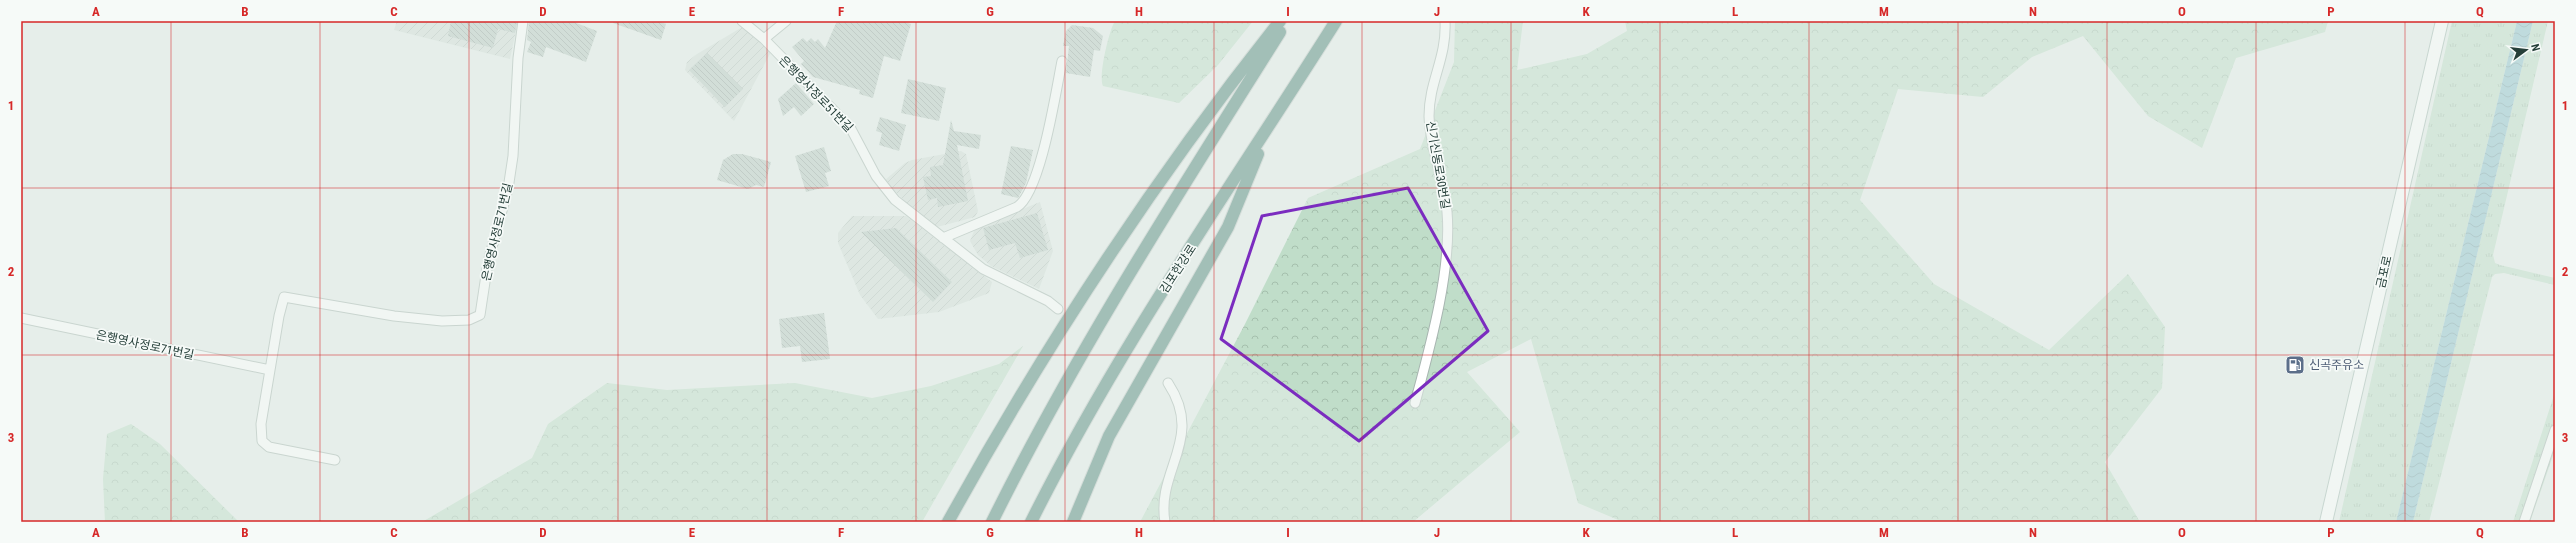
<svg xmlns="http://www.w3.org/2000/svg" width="2576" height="543" font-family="'Roboto Condensed','Noto Sans KR',sans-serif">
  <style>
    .industrial { fill: url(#industrial-furrows) }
    .grass { fill: url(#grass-tufts) }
    .forest { fill: url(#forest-crowns) }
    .water { fill: url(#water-waves) }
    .building { fill: url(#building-back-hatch) }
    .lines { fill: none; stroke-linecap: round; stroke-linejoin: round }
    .service-casing { stroke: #a8b6b1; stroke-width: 11 }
    .secondary-casing { stroke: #a5b9b3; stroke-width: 14 }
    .trunk-casing { stroke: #c2c9c8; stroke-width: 14 }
    .service { stroke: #fff; stroke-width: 9 }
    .secondary { stroke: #fff; stroke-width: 12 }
    .trunk { stroke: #50867b; stroke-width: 12 }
    .marked { fill: none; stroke: #7b2cbf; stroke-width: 3; stroke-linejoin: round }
    .grid { fill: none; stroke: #d62828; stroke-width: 1; stroke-opacity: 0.55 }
    .labels { text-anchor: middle; stroke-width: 3.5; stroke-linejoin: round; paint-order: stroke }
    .street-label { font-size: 12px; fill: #253f39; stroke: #f6faf8 }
    .service-label { font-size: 12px; fill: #4e5e75; stroke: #f6faf8; text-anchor: start }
    .neatline { fill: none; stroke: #d62828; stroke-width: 1.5 }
    .grid-label { font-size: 13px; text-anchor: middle; font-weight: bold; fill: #d62828 }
  </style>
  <defs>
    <pattern id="industrial-furrows" width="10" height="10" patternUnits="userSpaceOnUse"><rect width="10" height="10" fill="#d4deda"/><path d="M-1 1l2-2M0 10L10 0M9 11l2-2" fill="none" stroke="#b6c0bc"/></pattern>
    <pattern id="grass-tufts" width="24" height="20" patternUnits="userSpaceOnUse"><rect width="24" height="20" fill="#c0ddc9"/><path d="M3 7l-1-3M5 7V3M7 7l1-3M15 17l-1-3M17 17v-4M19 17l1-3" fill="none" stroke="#a5bfad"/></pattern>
    <pattern id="forest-crowns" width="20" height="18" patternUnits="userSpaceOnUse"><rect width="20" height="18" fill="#c0ddc9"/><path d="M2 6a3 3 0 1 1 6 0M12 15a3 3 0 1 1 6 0" fill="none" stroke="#a5bfad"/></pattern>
    <pattern id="water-waves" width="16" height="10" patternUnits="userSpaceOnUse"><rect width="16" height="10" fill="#91c3cf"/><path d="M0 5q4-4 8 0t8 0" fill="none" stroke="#76a0a9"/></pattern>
    <pattern id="building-back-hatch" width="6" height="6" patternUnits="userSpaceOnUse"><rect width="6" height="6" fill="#bbc9c4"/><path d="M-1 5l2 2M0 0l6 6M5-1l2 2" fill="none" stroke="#98a5a0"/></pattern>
  </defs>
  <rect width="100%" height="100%" fill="#e6eeea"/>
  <path class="industrial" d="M397,21h121l-8,38 -116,-29z
    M744,26l27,26 -37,69 -49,-51 2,-8 10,-8z
    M961,151l5,3 12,57 -3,6 -38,10 -28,-21 -24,-26 20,-17 7,-3z
    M1040,202l13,49 -14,38 -48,-23 -13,-11 -8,-14 4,-10 5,-4z
    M852,216h54l86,66 -3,11 -50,19 -61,7 -18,-24 -22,-52v-10z"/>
  <path class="grass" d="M2452,21h65l-121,501h-57z
    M2533,21h15l-55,234 2,8 5,2 55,13v7l-51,-12 -9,1 -3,3 -63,245h-16z
    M2555,392v58l-25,72h-17z"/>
  <path class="forest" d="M1115,21h138l-35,44 -39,38 -76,-17c-5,-9 6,-56 12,-65z
    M1455,21h68l-6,49 70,-16 40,-23 -2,-10h703l-3,11 -89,26 -34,90 -54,-32 -65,-80 -51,21 -49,40 -85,-8 -38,111 74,84 115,66 79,-76 37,53 -3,61 -57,74 35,60h-517l-45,-19 -47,-164 -64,33 53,60 -107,90h-273l105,-198 63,-126 112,-49 34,-87z
    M1023,346l-101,176h-500l110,-64 16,-34 59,-41 60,7 128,-7 77,15 59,-12 68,-22z
    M131,424l29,20 79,78h-134l-2,-43 4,-45z"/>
  <path class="water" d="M2517,21h16l-120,501h-17z"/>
  <path class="building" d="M451,21h66l-2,12 -17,-4 -5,19 -45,-12z
    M529,21h42l26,10 -11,31 -40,-15 -3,10 -16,-5 4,-10 -4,-2z
    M613,21h45l8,3 -5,16 -48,-17z
    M837,21h65l9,3 -11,37 -16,-5 -11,42 -14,-4 1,-4 -47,-13 -12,-13 3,-3 -12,-14 11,-9 4,4 4,-4 4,4 3,-3 7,9z
    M1072,25l21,3 10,8 -3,15 -6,-1 -4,27 -24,-4 3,-27h-6l3,-15z
    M707,53l36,36 -18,18 -36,-37z
    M908,79l38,9 -7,33 -38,-8z
    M796,83l18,21 -13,12 -7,-9 -11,9 -5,-17z
    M880,117l26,8 -7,26 -20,-6 3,-12 -6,-2z
    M951,120l3,11 27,4 -2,14 -22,-4 11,56 -30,6 -1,-9 -9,2 -5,-23 8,-1 -1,-9 13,-2z
    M1011,146l22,4 -7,33 -8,15 -17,-4z
    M824,147l7,24 -6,2 4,13 -23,6 -11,-36z
    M733,154h9l29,8 -7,25 -8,-2 -8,4 -31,-9 6,-20z
    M1037,213l11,37 -28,8 -5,-15 -26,7 -6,-22z
    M896,228l56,54 -19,20 -72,-70z
    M824,313l6,46 -28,3 -2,-16 -18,2 -3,-29z"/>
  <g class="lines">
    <defs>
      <path id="service" d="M742,21l22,18 86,88 26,49 19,24 88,69 65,32 10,8
        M764,39l22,-18
        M943,238l74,-31c24,-15 39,-117 45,-146
        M21,318l249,52 9,-54 5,-19 110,19 48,5 27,-1 11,-5 8,-53 20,-73 5,-33 5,-98 5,-37
        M270,370l-9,54 1,17 7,6 66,13
        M1415,403c15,-56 37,-134 32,-191 -3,-32 -17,-64 -18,-96 0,-35 18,-58 16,-95
        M1165,522c-9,-53 40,-83 3,-139
        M2524,522l31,-92"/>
      <path id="secondary" d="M2326,522l116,-501"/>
      <path id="trunk" d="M948,522c97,-176 207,-344 332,-501
        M992,522c84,-170 187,-329 288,-490
        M1031,522c87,-175 201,-336 305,-501
        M1073,522l36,-86 119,-209 30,-73"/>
    </defs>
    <use href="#service" class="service-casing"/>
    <use href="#secondary" class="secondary-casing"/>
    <use href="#trunk" class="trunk-casing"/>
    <use href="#service" class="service"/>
    <use href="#secondary" class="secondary"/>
    <use href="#trunk" class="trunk"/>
  </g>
  <path d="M0 0H2576V543H0ZM1408,188l80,143 -129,110 -138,-102 41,-123z" fill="#e6eeea" fill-opacity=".55" fill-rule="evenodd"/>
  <path class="marked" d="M1408,188l80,143 -129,110 -138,-102 41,-123z"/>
  <path class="grid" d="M171,21v501M320,21v501M469,21v501M618,21v501M767,21v501M916,21v501M1065,21v501M1214,21v501M1362,21v501M1511,21v501M1660,21v501M1809,21v501M1958,21v501M2107,21v501M2256,21v501M2405,21v501M21,188h2534M21,355h2534"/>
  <defs>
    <symbol id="fuel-square" viewBox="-11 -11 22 22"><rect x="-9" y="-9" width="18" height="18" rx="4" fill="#5c6f8a" stroke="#f6faf8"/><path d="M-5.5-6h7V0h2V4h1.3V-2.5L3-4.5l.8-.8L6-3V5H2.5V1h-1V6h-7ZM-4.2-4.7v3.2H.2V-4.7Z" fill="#fff"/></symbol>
  </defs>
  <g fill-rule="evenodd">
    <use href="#fuel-square" x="2284" y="354" width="22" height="22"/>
  </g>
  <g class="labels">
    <g class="street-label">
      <text transform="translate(816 94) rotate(46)" y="4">은행영사정로51번길</text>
      <text transform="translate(1438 165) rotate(80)" y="4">신기신동로30번길</text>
      <text transform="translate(497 232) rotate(-77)" y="4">은행영사정로71번길</text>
      <text transform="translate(1178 269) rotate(-57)" y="4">김포한강로</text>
      <text transform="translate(2384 272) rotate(-77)" y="4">금포로</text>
      <text transform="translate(145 345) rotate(12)" y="4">은행영사정로71번길</text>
    </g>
    <g class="service-label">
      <text x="2309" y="369">신곡주유소</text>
    </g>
  </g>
  <rect width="2576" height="543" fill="none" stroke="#f6faf8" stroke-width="44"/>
  <g transform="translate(2526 50) rotate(75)" stroke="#f6faf8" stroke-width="3" paint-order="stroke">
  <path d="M0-3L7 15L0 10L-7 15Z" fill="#253f39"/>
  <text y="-6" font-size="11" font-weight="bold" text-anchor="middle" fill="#253f39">N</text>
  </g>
  <rect x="22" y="22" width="2532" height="499" class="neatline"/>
  <g class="grid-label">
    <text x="96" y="16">A</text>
    <text x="245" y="16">B</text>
    <text x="394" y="16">C</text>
    <text x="543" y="16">D</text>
    <text x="692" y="16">E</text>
    <text x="841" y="16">F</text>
    <text x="990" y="16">G</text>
    <text x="1139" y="16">H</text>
    <text x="1288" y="16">I</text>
    <text x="1437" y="16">J</text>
    <text x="1586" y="16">K</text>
    <text x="1735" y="16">L</text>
    <text x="1884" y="16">M</text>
    <text x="2033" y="16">N</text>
    <text x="2182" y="16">O</text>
    <text x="2331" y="16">P</text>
    <text x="2480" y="16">Q</text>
    <text x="11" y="110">1</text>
    <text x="2565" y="110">1</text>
    <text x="11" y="276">2</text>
    <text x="2565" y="276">2</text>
    <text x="11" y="442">3</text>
    <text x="2565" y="442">3</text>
    <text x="96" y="537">A</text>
    <text x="245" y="537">B</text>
    <text x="394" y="537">C</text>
    <text x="543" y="537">D</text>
    <text x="692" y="537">E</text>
    <text x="841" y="537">F</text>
    <text x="990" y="537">G</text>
    <text x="1139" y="537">H</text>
    <text x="1288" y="537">I</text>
    <text x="1437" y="537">J</text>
    <text x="1586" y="537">K</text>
    <text x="1735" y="537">L</text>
    <text x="1884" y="537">M</text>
    <text x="2033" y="537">N</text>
    <text x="2182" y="537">O</text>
    <text x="2331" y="537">P</text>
    <text x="2480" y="537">Q</text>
  </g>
</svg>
